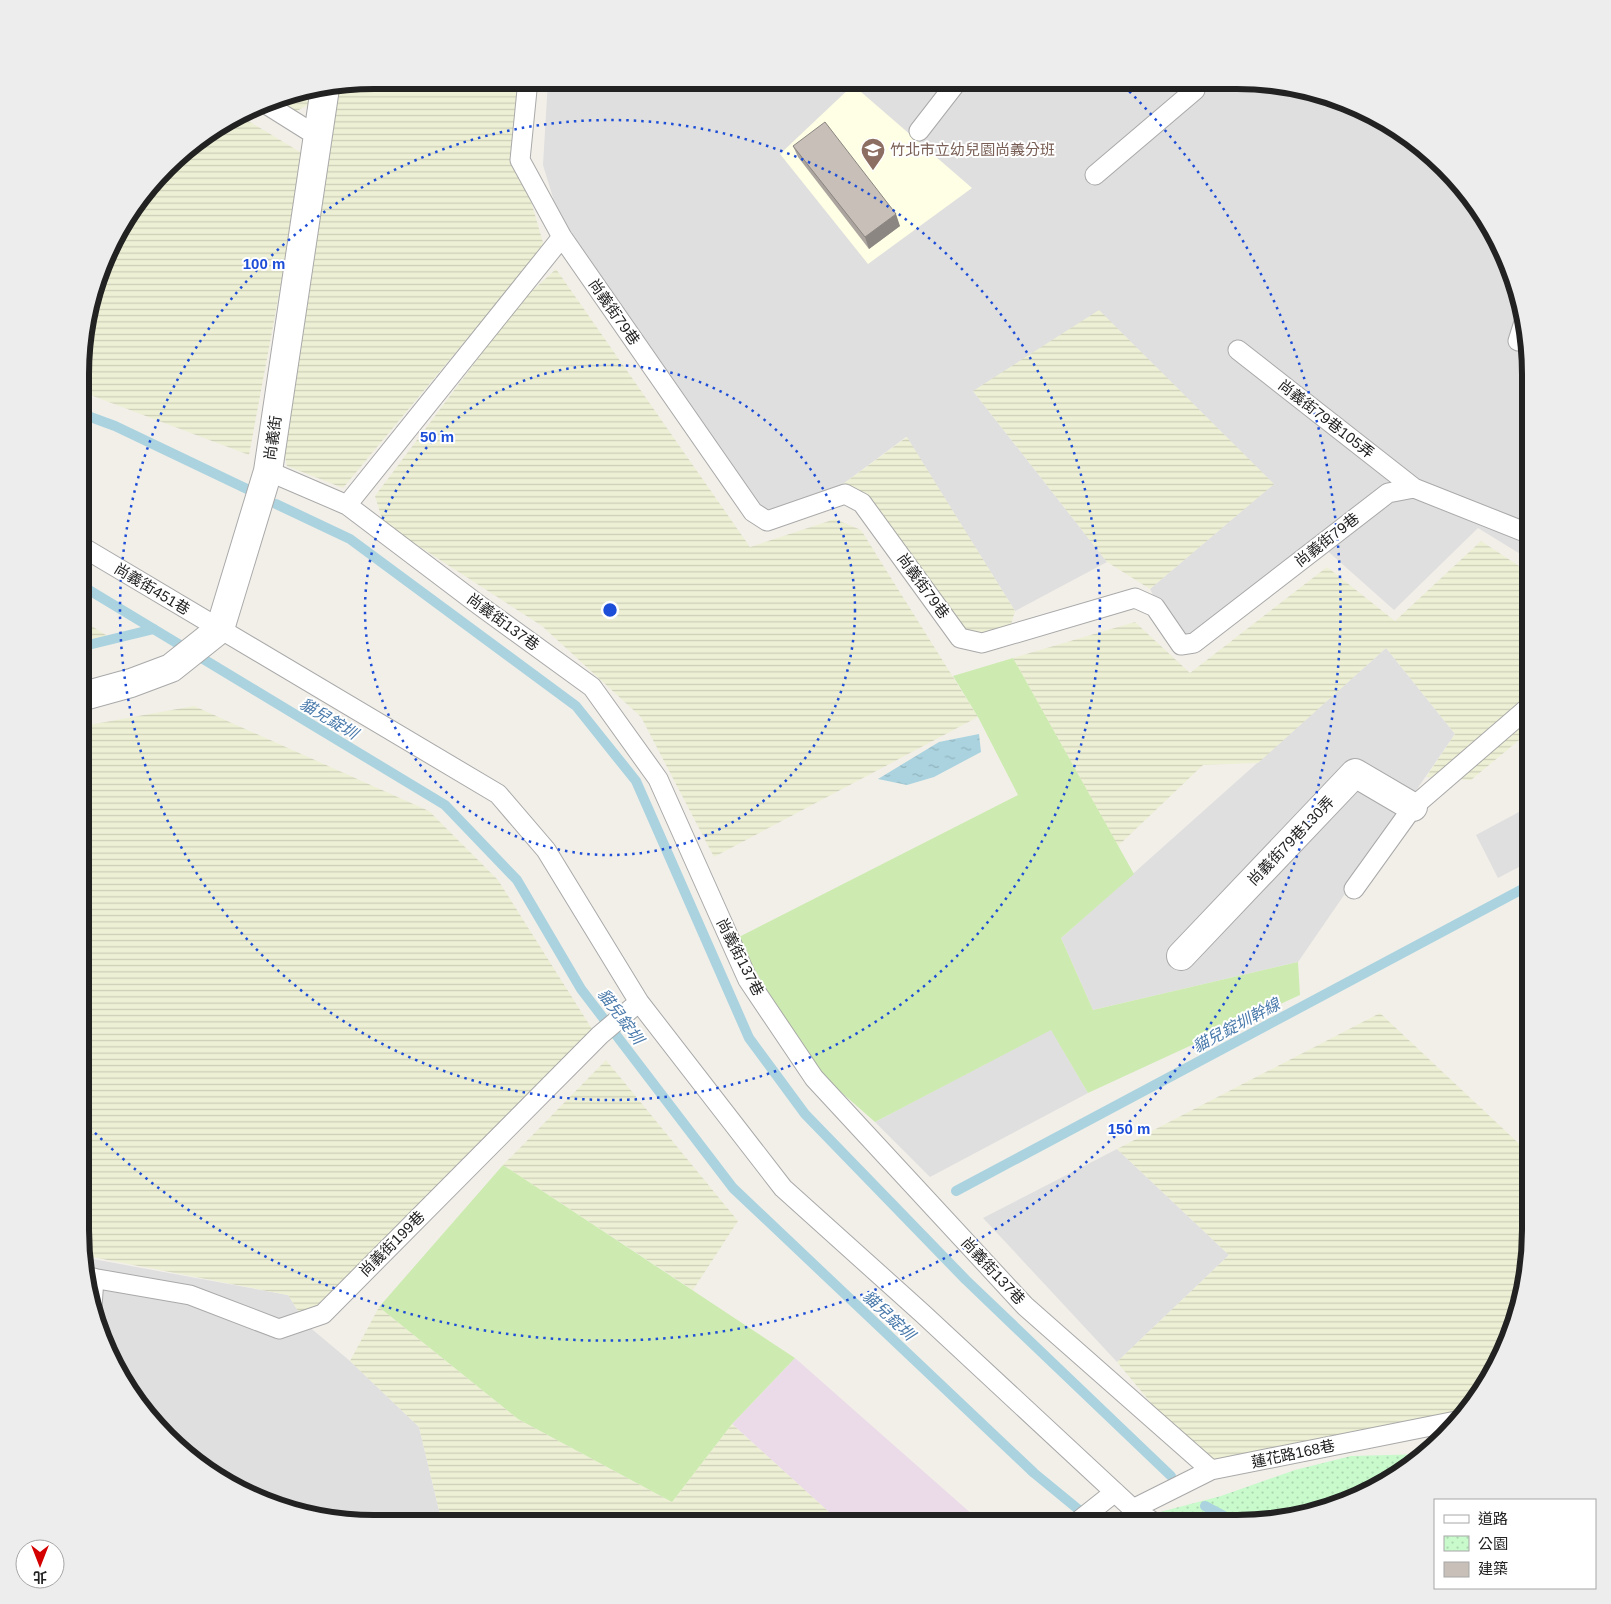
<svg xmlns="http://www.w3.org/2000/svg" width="1611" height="1604" font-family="Helvetica,'Noto Sans TC',sans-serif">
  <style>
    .residential { fill: #e0dfdf }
    .industrial { fill: #ebdbe8 }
    .education { fill: #ffffe5 }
    .farmland { fill: url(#farmland-rules) }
    .grass { fill: #cdebb0 }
    .park { fill: url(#park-dots) }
    .water { fill: url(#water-ripples) }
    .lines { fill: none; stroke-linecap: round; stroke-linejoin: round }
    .stream { stroke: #aad3df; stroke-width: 10 }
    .lane-casing { stroke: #a9a9a9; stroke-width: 21 }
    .street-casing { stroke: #a9a9a9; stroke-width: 30 }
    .lane { stroke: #fff; stroke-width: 19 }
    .street { stroke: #fff; stroke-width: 28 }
    .wall { fill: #aba49e }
    .shaded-wall { fill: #8b8681 }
    .building { fill: #c7bfb8; stroke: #8b8681 }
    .ring { fill: none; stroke: #1d4ed8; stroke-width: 2.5; stroke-dasharray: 2.5 5 }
    .labels { text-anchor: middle; stroke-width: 4; stroke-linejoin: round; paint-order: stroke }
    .education-label { font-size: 15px; fill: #785e54; stroke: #fff; text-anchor: start }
    .street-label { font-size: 15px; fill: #222; stroke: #fff }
    .water-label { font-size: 16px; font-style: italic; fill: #4a7aab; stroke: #fff }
    .rim { fill: none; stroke: #222; stroke-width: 6 }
    .centre { fill: #1d4ed8; stroke: #fff; stroke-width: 2.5 }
    .ring-label { font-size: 15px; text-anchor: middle; font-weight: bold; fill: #1d4ed8; stroke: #fff; stroke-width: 4; stroke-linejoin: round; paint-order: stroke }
  </style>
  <defs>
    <pattern id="farmland-rules" width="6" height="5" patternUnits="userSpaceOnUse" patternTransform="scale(1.25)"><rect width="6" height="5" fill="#eef0d5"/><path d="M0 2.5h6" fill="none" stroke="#ccceb7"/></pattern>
    <pattern id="park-dots" width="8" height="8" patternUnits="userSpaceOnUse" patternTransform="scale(1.25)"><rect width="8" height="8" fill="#c8facc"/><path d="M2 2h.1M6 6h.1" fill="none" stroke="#acd6af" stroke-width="1.8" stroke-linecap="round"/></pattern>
    <pattern id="water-ripples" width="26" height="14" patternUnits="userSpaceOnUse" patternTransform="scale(1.25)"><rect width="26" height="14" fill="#aad3df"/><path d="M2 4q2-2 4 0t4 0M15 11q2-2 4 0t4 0" fill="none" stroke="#92b5bf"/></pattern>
  </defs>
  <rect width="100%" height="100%" fill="#f2efe9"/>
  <path class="residential" d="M548,80l727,2 109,37 86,76 45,84 15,76v205l-52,-32 -84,82 -81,-72 -130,117 -33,-66 123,-105 -300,-93 134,171 -92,49 -109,-174 -63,47 -73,38 -205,-285 -22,-72z
    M1386,648l69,86 -157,228 -205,48 -32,-72z
    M1530,806v55l-32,17 -22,-43z
    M1051,1029l37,64 -158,84 -55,-55z
    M1117,1149l112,106 -112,107 -134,-144z
    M82,1257l206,38 19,30 43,36 69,66 23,96h-87l-57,-9 -97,-54 -1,1 -59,-52 -45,-84z"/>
  <path class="industrial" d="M795,1358l187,165h-141l-109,-99z"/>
  <path class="education" d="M853,85l119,103 -104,76 -88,-110z"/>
  <path class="farmland" d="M374,80h146l-4,69 28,97 -201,242 -56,-22 -4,-19 52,-360z
    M312,90l-2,14 -17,9 -20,-14 6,-3z
    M242,117l63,38 -56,300 -164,-62 1,-76 33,-90 61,-74z
    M556,269l194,278 85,-28 26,11 117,187 -264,140 -73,-140 -99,-91 -159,-103 -8,-27 146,-195z
    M1099,310l175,174 -124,105 -43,-27 -134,-171z
    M907,437l108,174 -7,24 -46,8 -119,-159z
    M1481,541l49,32v158l-59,49 -45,-3 29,-43 -69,-86 -128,115 -55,2 -85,81 -105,-188 122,-36 55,51 137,-106 68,54z
    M84,621l31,20 -31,6z
    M194,706l235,105 69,69 96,152 -287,293 -19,-30 -206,-40 -1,-6 2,-523z
    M1380,1013l150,141v95l-29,111 -43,64 -211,43 -47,-5 -83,-100 112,-107 -112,-106z
    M606,1060l132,161 -45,69 -190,-125z
    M379,1307l139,112 154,83 60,-78 109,99h-399l-23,-96 -69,-66z
    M205,1460l95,54 -73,-29 -24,-22z"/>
  <path class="grass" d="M1013,658l121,216 -73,64 32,72 205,-48 2,33 -212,98 -37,-63 -176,92 -67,-59 -71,-125 281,-143 -40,-78 -25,-41z
    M503,1165l292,193 -63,66 -60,78 -154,-83 -139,-112z"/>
  <path class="park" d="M1426,1454l-10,9 -84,45 -76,15h-79l-17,-11 61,-16 74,-26 56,-14z"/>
  <path class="water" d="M979,734l2,18 -47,25 -27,8 -29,-6 61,-37z"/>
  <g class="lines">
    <path class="stream" d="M85,415l30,11 132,63
      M276,504l74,35 226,167 60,75 113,257 56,76 161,166 205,196
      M84,587l361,218 72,75 64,109 152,199 301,285 61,50
      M84,646l70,-17
      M956,1191l574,-306
      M1205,1506l32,17"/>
    <defs>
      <path id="lane" d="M528,80l-8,80 42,77 191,275 14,9 78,-27 17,9 98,135 22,5 153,-45 20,9 26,38 13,-2 194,-150 26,-5 116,46
        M266,104l51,32
        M919,131l38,-49
        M1095,175l100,-85v-8
        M1518,341l6,-19
        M1238,350l176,138
        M268,471l79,34 132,100 113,82 66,92 90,201 66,98 211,228 186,164
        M347,505l215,-268
        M84,548l414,246 48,56 93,152 144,186 139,125 211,196 22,14
        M1354,889l59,-82 117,-101
        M86,1277l104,18 89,34 44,-15 277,-279 39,-33
        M92,1307l2,-29
        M1133,1509l78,-39 250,-50
        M1076,1523l39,-31"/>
      <path id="street" d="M84,696l47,-13 40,-15 49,-39 48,-158 57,-383
        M1181,956l174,-183 58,34"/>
    </defs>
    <use href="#lane" class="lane-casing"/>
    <use href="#street" class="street-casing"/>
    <use href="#lane" class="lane"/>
    <use href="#street" class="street"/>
  </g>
  <path class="wall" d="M793,146l107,80 -31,23 -71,-92z"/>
  <path class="shaded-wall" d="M896,214l4,12 -31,23 -4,-12z"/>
  <path class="building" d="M825,122l71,92 -31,23 -72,-91z"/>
  <g class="ring">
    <circle cx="610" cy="610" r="245"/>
    <circle cx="610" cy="610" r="490"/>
    <path d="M1124 86A734 734 0 1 1 82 1120"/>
  </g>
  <defs>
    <symbol id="school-pin" viewBox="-11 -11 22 30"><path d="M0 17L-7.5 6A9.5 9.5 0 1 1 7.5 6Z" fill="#8d6e63" stroke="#fff"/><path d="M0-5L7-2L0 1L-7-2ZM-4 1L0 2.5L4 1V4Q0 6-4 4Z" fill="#fff"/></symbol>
  </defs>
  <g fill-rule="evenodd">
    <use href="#school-pin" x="859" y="136" width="28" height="38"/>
  </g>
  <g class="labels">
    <g class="education-label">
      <text x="890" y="155">竹北市立幼兒園尚義分班</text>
    </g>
    <g class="street-label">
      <text transform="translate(614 312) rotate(55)" y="5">尚義街79巷</text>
      <text transform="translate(1326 419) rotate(38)" y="5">尚義街79巷105弄</text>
      <text transform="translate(273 438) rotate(-82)" y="5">尚義街</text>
      <text transform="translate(1327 540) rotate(-38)" y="5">尚義街79巷</text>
      <text transform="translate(923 586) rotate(54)" y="5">尚義街79巷</text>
      <text transform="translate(152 589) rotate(31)" y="5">尚義街451巷</text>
      <text transform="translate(503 622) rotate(36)" y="5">尚義街137巷</text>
      <text transform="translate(1291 841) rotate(-46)" y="5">尚義街79巷130弄</text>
      <text transform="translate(740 957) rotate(63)" y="5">尚義街137巷</text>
      <text transform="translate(392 1244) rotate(-45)" y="5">尚義街199巷</text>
      <text transform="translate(993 1271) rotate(47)" y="5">尚義街137巷</text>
      <text transform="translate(1293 1454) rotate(-12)" y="5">蓮花路168巷</text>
    </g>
    <g class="water-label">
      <text transform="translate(329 718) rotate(31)" y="6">貓兒錠圳</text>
      <text transform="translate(621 1016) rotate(53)" y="6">貓兒錠圳</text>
      <text transform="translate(1236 1025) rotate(-28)" y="6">貓兒錠圳幹線</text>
      <text transform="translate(889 1315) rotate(43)" y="6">貓兒錠圳</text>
    </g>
  </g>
  <path d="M0 0H1611V1604H0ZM374 89H1237A285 285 0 0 1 1522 374V1230A285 285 0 0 1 1237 1515H374A285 285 0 0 1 89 1230V374A285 285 0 0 1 374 89Z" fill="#ededed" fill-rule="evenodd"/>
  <path class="rim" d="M374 89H1237A285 285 0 0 1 1522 374V1230A285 285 0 0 1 1237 1515H374A285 285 0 0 1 89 1230V374A285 285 0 0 1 374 89Z"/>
  <circle cx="610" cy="610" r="8" class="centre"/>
  <g class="ring-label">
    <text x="264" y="269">100 m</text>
    <text x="437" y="442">50 m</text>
    <text x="1129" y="1134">150 m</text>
  </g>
  <rect x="1434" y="1499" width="162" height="90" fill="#ffffff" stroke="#a7a7a7"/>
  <rect x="1444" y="1515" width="25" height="8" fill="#ffffff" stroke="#a7a7a7"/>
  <text x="1478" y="1524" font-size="15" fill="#222222">道路</text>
  <rect x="1444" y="1536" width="25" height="15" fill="url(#park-dots)" stroke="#a7a7a7"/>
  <text x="1478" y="1549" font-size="15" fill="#222222">公園</text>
  <rect x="1444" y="1562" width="25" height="15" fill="#c7bfb8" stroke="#a7a7a7"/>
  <text x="1478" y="1574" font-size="15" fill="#222222">建築</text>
  <g transform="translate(40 1564) rotate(180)"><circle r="24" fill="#ffffff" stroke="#a7a7a7"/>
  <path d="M0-4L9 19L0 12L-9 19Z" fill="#d40000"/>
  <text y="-8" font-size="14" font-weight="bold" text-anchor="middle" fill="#222222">北</text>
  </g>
</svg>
